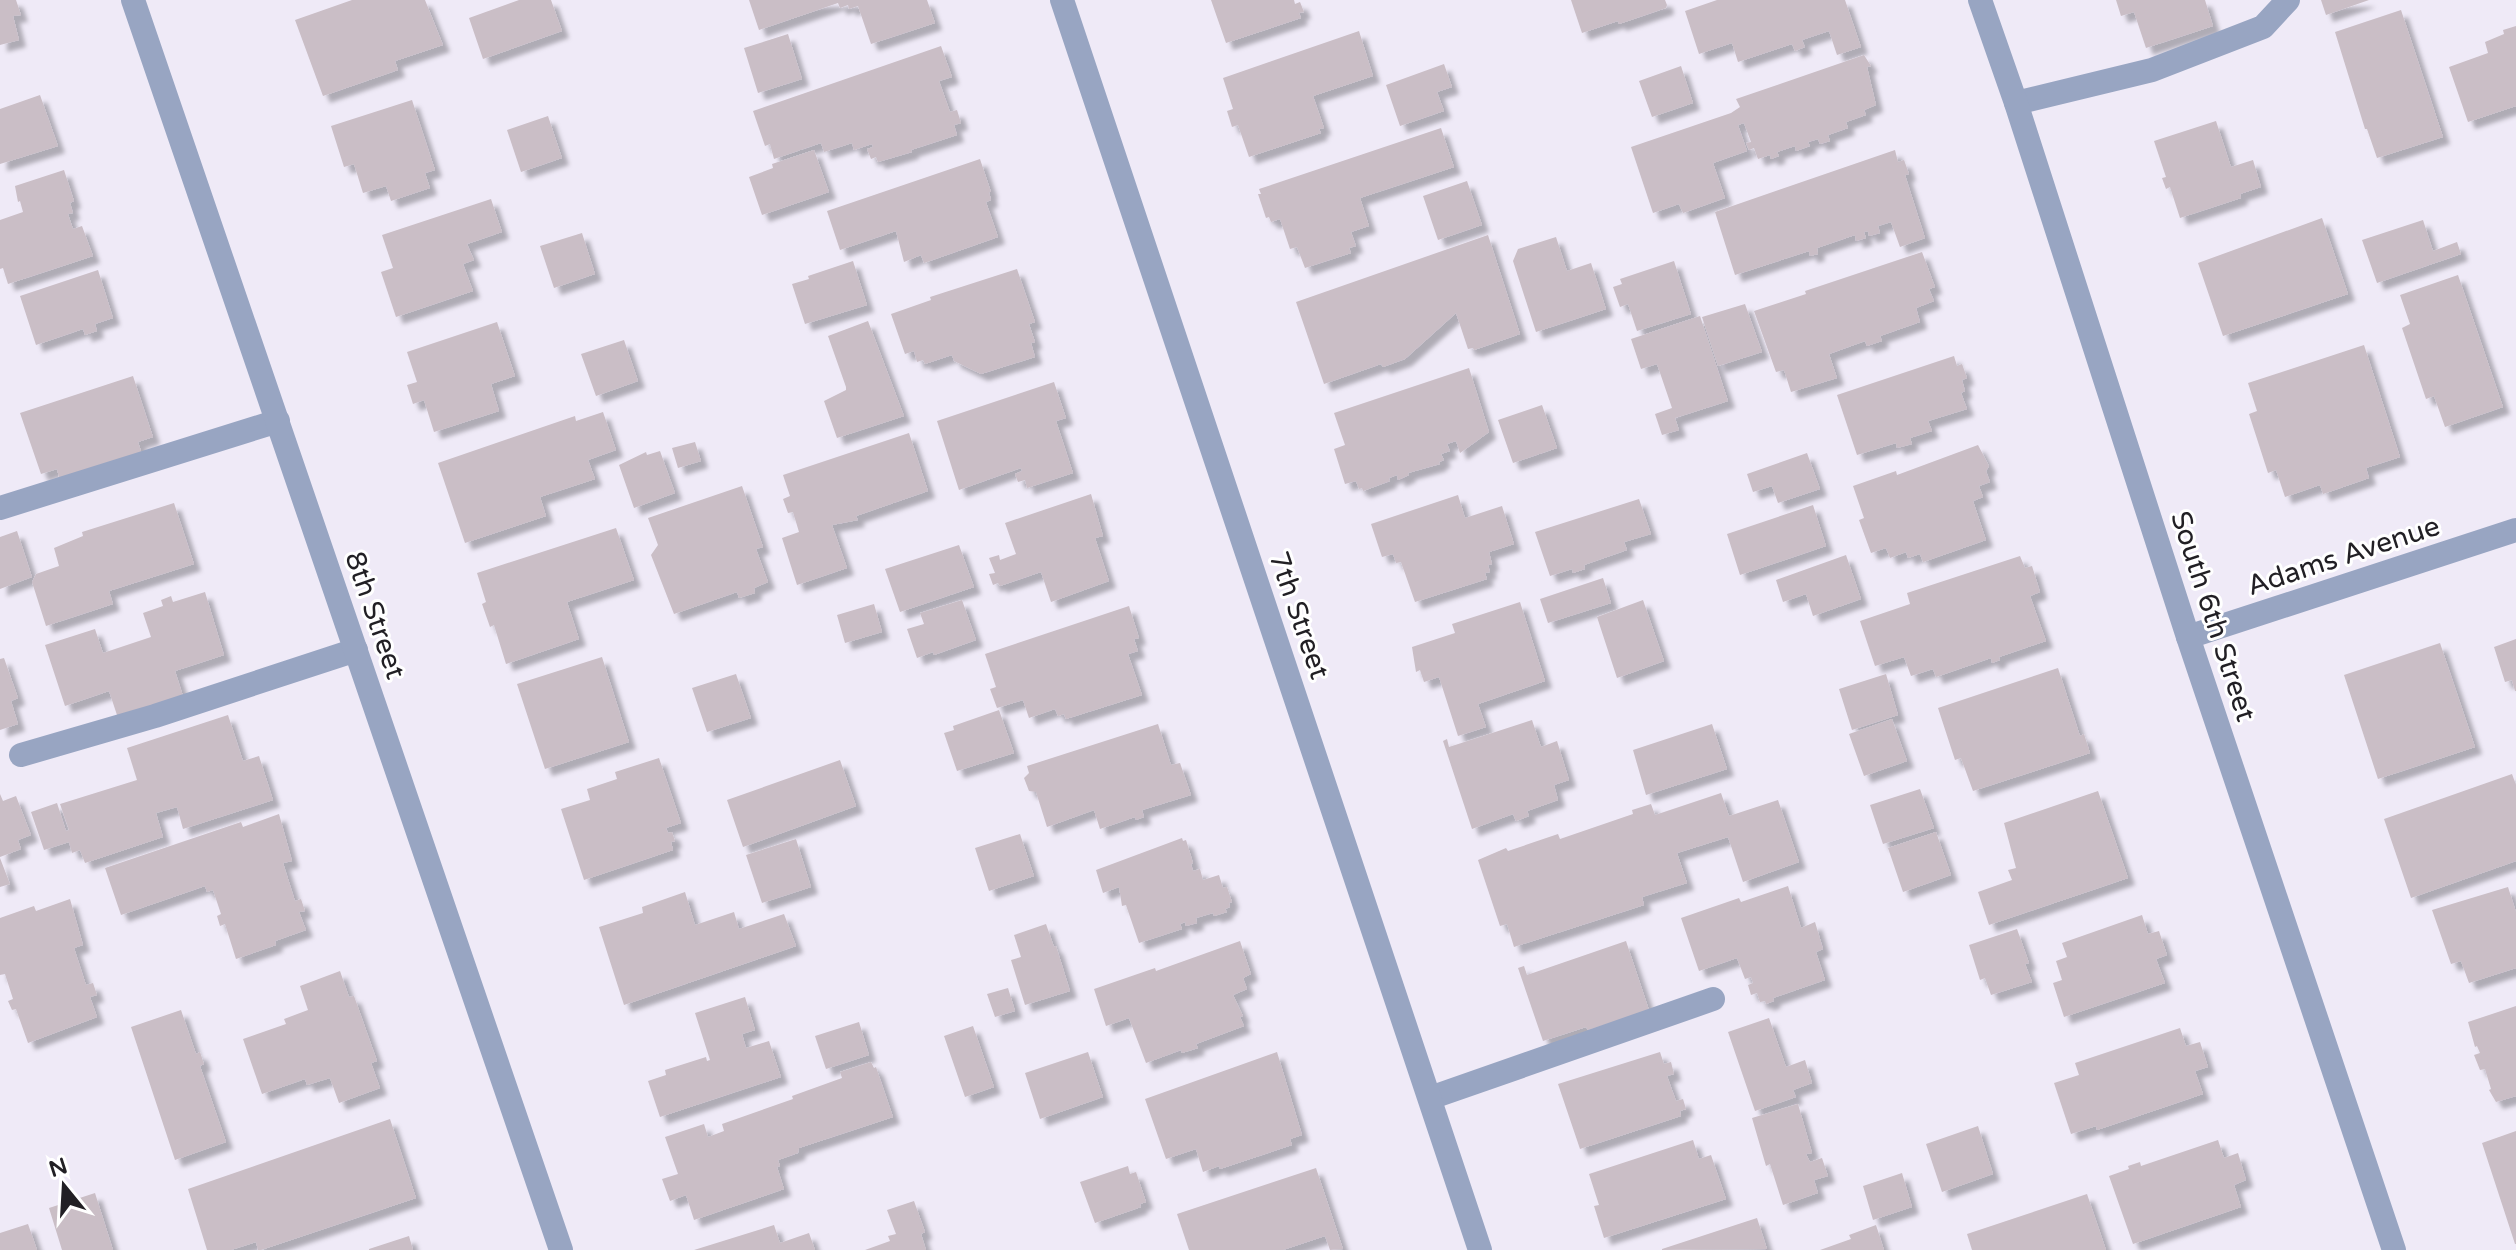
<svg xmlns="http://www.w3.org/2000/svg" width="2516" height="1250" font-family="'Varela Round',sans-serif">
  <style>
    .building { fill: #cabec6; filter: url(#shadow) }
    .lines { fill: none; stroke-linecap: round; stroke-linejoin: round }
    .service { stroke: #98a5c2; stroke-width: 24 }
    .minor { stroke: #98a5c2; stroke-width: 24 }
    .tertiary { stroke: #98a5c2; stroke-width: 24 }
    .labels { text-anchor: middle; stroke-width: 6; stroke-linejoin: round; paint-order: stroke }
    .street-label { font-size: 28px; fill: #211f24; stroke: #fff }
  </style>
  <defs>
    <filter id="shadow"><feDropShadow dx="7" dy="7" stdDeviation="2" flood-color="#0004"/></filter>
  </defs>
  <rect width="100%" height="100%" fill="#efeaf7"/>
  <path class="building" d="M0,0h16l5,15 -8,1 6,24 -19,5z
    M352,0h73l18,45 -48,16 3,9 -75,26 -28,-76z
    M519,0h32l11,31 -79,28 -14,-41z
    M749,0h178l8,23 -64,21 -13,-38 -9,3 -1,-4 -8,3 -2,-5 -79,27z
    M1211,0h83l1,4 5,-2 4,10 -5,1 2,5 -75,25z
    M1571,0h94l2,5 -1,3 -47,16 -1,-3 -36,12z
    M1717,0h128l16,47 -24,8 -8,-24 -27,9 3,7 -10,4 -3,-7 -54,18 -6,-19 -33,11 -14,-43z
    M2116,0h89l8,26 -67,22 -12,-36 -13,4z
    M2321,0h48l-43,15z
    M2401,10l42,127 -66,21 -10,-29h-2l-30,-97z
    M2516,26v80l-48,16 -19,-55 39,-14 -3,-11 19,-8 -1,-4z
    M1359,31l14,45 -60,20 11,32 -5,1 2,4 -72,24 -11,-32 -6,2 -5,-16 6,-2 -10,-31z
    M788,34l14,45 -44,14 -14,-45z
    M941,46l11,31 -13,4 11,31 7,-2 4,13 -7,2 3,10 -46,15 1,2 -34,10 -2,-5 -5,2 -4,-10 6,-2 -1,-3 -18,6 -2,-7 -28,9 -3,-9 -47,16 -4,-15 -5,2 -12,-35z
    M1864,55l7,11 -4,1 9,38 -12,5 2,5 -20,7 2,6 -20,7 2,6 -10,3 -2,-5 -10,3 2,4 -14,5 -1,-5 -18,6 2,4 -8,3 -1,-4 -12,4 -4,-11 -5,2 -3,-7 5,-1 -7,-19 -6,2 9,26 -34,12 12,35 -42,15 -4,-9 -26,9 -22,-66 100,-34 9,-6 -4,-8z
    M1444,64l8,23 -15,5 7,19 -44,15 -14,-41z
    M1681,66l12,37 -41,14 -13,-36z
    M40,95l18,51 -58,18v-55z
    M412,100l23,70 -10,3 5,15 -39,13 -5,-15 -23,7 -9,-29 -10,3 -13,-41z
    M548,116l14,42 -41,14 -14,-42z
    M2216,121l15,46 22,-7 8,27 -21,7 1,4 -61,20 -10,-31 -4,2 -4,-11 4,-1 -12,-36z
    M1441,128l13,39 -94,31 9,28 -18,6 5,14 -7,2 2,5 -46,15 -8,-21 -7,2 -10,-30 -9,3 -2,-5 -3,1 -8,-24h3l-2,-5z
    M814,150l15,42 -67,23 -13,-38 24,-9 -1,-4z
    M1895,150l3,12 6,-2 5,14 -4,1 20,63 -25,9 -9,-25 -13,4 2,7 -11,3 -1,-5 -4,1 2,6 -10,3 -1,-6 -38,13 1,6 -8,2 -1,-5 -74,24 -20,-63z
    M980,159l11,33h-2l2,8 -5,2 12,35 -74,26 -3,-8 -17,7 -8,-31 -56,19 -13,-39z
    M64,170l10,31 -4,2 3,10 -5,1 5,15 9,-3 11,30 -85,28 -5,-16 -3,1v-49l23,-8 -3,-11 -2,1 -3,-16z
    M1467,181l15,44 -44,15 -15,-44z
    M491,199l11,33 -35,12 7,16 -11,4 10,27 -77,26 -15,-45 12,-4 -11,-33z
    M2322,218l26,76 -125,42 -25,-73z
    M2423,220l10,31 24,-9 4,12 -84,29 -15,-43z
    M582,233l13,41 -41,14 -14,-42z
    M1488,235l32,99 -46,16 -1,-2 -5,1 -12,-36 -51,46 -22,8 -2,-3 -57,20 -28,-82z
    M1556,237l11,34 24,-8 15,46 -70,23 -23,-71 5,-12z
    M1922,252l13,35 -6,2 5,12 -18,7 4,14 -40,14 2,5 -15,5 -2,-5 -36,13 8,24 -46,14 -7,-22 -8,2 -22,-61 52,-17 -1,-3z
    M853,261l14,44 -62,19 -13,-40 17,-5 -1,-3z
    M1674,261l17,53 -54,17 -9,-27 -8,3 -7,-20 9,-3 -2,-5z
    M1017,269l18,53 -6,2 6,18 -4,1 4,14 -54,17 -27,-13 -2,-6 -27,9 -2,-4 -6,2 -3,-11 -9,3 -14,-40 40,-14 -1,-3z
    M98,270l15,48 -18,6 2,7 -12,4 -2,-6 -47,16 -16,-49z
    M2458,275l45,132 -58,20 -11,-31 -8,3 -24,-71 8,-4 -10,-29z
    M1745,304l17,48 -44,14 -16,-49z
    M1700,316l28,85 -53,17 4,12 -17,5 -7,-21 17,-6 -15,-44 -16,5 -10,-30z
    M868,321l36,95 -67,22 -13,-37 22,-11v-3l-18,-51z
    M497,322l18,54 -24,8 8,27 -65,21 -10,-32 -11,4 -6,-19 10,-3 -10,-30z
    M624,340l14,41 -42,15 -15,-42z
    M2364,345l36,112 -34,11 3,10 -46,16 -3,-9 -35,12 -9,-27 -8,3 -19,-59 8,-3 -9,-28z
    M1954,356l3,10 5,-2 5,14 -5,2 3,11 -4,2 6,16 -39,12 4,10 -22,7 2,6 -15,4 -1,-5 -39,12 -20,-60z
    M1469,368l20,64 -29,21 -4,-12 -9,3 3,7 -9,3 3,6 -5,2 1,2 -32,9 1,2 -11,5 -1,-5 -8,3 1,3 -27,10 -1,-3 -3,1 -3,-8 -11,3 -11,-35 11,-4 -11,-32z
    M133,376l20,61 -15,5 4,12 -82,27 -3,-12 -16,5 -21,-61z
    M1054,382l12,36 -10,3 17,52 -46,15 -2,-8 -7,2 -3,-8 7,-3 -1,-3 -62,22 -22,-69z
    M1542,405l15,43 -44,15 -15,-43z
    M603,412l13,38 -28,10 7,19 -55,18 6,19 -81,27 -27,-80 137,-47 1,5z
    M909,433l19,58 -72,25 2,4 -26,5 15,43 -50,17 -15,-47 17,-6 -6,-20 -5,1 -5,-14 7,-3 -7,-21z
    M695,442l6,19 -23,7 -6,-20z
    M1978,445l11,21 -3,5 4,11 -11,4 4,11 -10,4 13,39 -63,22 -3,-8 -12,4 -2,-6 -16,6 -4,-10 -15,5 -12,-33 5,-2 -11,-32 43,-15 1,4z
    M660,451l15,42 -41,15 -15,-43 27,-13 1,3z
    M1807,453l13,36 -42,14 -6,-17 -19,6 -6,-18z
    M742,486l21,61 -7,2 12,33 -14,6 1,5 -16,5 -2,-6 -63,22 -23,-59 7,-10 -10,-27z
    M1091,494l12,42 -8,2 14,43 -58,21 -10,-30 -41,14 -2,-3 -5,2 -4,-11 6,-1 -6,-15 10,-3 1,5 16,-6 -11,-31z
    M1458,495l7,23 37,-12 12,38 -25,8 3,12 -4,1 2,7 -5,1 2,6 -72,23 -14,-40 -5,1 -3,-9 -11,3 -11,-33z
    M1639,499l12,35 -27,8 3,8 -43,15 1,4 -12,4 -1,-4 -22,7 -15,-44z
    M174,503l20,61 -85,27 4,13 -67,22 -14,-44 4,-8 23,-8 -5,-18 29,-12 -1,-4z
    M1813,505l13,41 -86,29 -13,-41z
    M616,528l18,52 -67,22 12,37 -73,25 -12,-39 -4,2 -8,-23 4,-2 -9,-29z
    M17,531l15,46 -32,12v-52z
    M959,545l15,42 -74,25 -15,-43z
    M1846,555l15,44 -48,17 -7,-22 -23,8 -7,-22z
    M2020,556l5,12 7,-2 8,26 -10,4 16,45 -47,16 1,3 -8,3 -1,-5 -55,19 -3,-8 -22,7 -7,-19 -29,9 -15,-45 50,-17 -3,-11z
    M1603,578l8,25 -63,20 -8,-24z
    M205,592l19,63 -49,16 8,25 -65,22 -9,-27 -44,15 -20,-61 50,-16 8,24 48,-16 -8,-24 20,-7 -2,-6 10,-4 2,6z
    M962,600l14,40 -42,15 -1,-3 -16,6 -10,-29 17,-5 -4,-11z
    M1643,600l21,61 -47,17 -20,-61z
    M1520,602l25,79 -67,23 8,23 -28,9 -19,-59 -15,5 -4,-12 -4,2 -4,-25 43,-14 -3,-9z
    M874,604l8,28 -37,11 -8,-28z
    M1129,606l10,32 -5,1 4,12 -10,3 14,41 -76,24 -2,-5 -6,2 -3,-7 -26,9 -6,-18 -26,8 -7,-19 6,-2 -11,-33z
    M2516,639v52h-1l-3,-11 -7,2 -11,-35z
    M2440,643l35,104 -97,32 -34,-104z
    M602,657l27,85 -84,27 -28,-85z
    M4,658l14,40 -7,3 7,23 -18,6v-71z
    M2058,668l22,68 4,-2 6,19 -117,38 -12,-33 -6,2 -17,-52z
    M736,674l15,44 -44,14 -15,-44z
    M1886,674l12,41 -46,15 -13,-41z
    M999,710l15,43 -57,18 -13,-38 10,-3 -1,-4z
    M228,715l15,46 16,-5 14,44 -90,29 -6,-22 -21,6 7,24 -78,26 -5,-13 -8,3 -3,-11 -25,8 -13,-38 26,-9 9,28 3,-1 -9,-26 77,-24 -10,-32z
    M1892,719l15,42 -43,15 -15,-42z
    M1532,720l9,27 16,-6 12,39 -15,5 4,15 -31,11 2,5 -13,5 -3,-7 -41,15 -29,-88 4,-2 2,8z
    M1158,724l13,41 9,-2 11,32 -49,15 2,7 -8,3 -1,-3 -35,12 -6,-19 -47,17 -11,-35 -7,-1 -5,-13 5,-5 -2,-7z
    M1712,724l15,45 -81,26 -13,-45z
    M659,758l22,65 -15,5 2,5 4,-1 3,9 -4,1 2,8 -89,30 -23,-71 29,-9 -3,-11 30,-10 -2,-7z
    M840,760l16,46 -113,41 -16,-47z
    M2512,774l4,11v76l-105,37 -27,-79z
    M1920,789l14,39 -51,16 -13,-39z
    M2098,791l30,87 -139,47 -11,-33 34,-12 -4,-10 8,-2 -12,-45z
    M1721,793l8,23 49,-16 21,62 -56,20 -15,-45 -51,16 10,30 -45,14 2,8 -130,42 -7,-23 -7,2 -22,-66 28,-12 2,3 50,-17 2,5 73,-25 -1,-4 19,-6 4,11z
    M0,794l3,7 13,-5 15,39 -13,5 3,9 -21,8z
    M279,814l13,47 -9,2 12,38 6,-2 4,12 -6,1 7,18 -31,11 1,4 -40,14 -11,-35 -5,2 -3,-10 4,-2 -8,-24 -6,2 -2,-6 -84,29 -16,-47 136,-46 2,5z
    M1936,832l15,43 -48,17 -15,-44z
    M1020,834l14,42 -45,15 -14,-43z
    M1182,838l1,3 3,-1 7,23 -2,1 2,7 7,-2 3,11 16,-5 4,13 4,-1 5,15 -3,1 1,4 -5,2 2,3 -13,4 -1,-3 -17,5 1,5 -11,3 -1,-4 -5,2 2,5 -43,14 -13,-38 -4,1 -3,-19 -16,6 -7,-23z
    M796,839l15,48 -49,16 -16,-48z
    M0,858l10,26 -10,3z
    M1788,886l13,42 14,-6 8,27 -7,3 9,28 -52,18 1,3 -8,3 -1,-3 -5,1 -3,-9 -6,2 -3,-10 5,-2 -2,-6 -6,2 -8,-21 -38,13 -18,-53 58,-20 2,4z
    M2508,887l8,25v56l-47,15 -8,-22 -10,3 -19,-54z
    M685,892l10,33 39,-13 5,17 45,-15 12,32 -172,59 -25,-78 44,-14 -1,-6z
    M70,899l13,46 -9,3 12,37 7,-2 4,12 -7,2 7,20 -69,26 -12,-34 -4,1 -4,-9 5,-2 -8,-25 -5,1v-57l34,-12 2,5z
    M2142,915l6,19 11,-3 8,24 -11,4 9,24 -101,34 -11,-34 9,-3 -6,-19 11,-4 -5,-14z
    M1046,924l8,23 2,-1 14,45 -45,14 -14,-45 10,-3 -7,-22z
    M2017,929l12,34 -4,1 7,18 -41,13 -6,-17 -5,2 -11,-35z
    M1240,941l11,33 -8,4 4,11 -14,6 10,21 -3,1 4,9 -48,18 2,4 -16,5 -1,-3 -35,13 -17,-45 -23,8 -12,-37 61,-21 1,3z
    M1626,941l23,69 -61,20 -2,-3 -43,14 -25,-73 6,-2 3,9z
    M340,971l9,26 5,-1 23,65 -6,2 9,25 -41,15 -9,-25 -23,7 -2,-6 -43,15 -19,-55 43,-15 -2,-5 24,-9 -8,-24z
    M1008,988l7,23 -20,6 -8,-23z
    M745,997l10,33 -13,4 4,14 23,-7 12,36 -121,40 -12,-36 18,-6 -1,-5 41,-13 1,4 3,-1 -15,-47z
    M2516,1006v90l-20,6 -7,-12 2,-1 -6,-20 -5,1 -6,-15 6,-2 -3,-7 -2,1 -7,-25z
    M181,1010l15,44 4,-2 4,12 -4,2 26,76 -51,18 -44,-133z
    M1769,1018l17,49 19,-7 7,23 -19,7 3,7 -41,14 -27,-79z
    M859,1022l10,33 -43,14 -11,-33z
    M973,1026l21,61 -29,10 -21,-61z
    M2180,1028l6,18 14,-4 8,25 -13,4 8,23 -106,36 -1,-4 -25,8 -17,-51 25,-8 -4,-12z
    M1088,1052l15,45 -63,22 -15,-46z
    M1277,1052l25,83 -12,4 2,6 -72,24 -1,-3 -16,6 -7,-23 -30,10 -21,-60z
    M1660,1052l4,12 7,-2 3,12 -7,2 9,25 7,-2 3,10 -6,2 1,5 -101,33 -22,-65z
    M871,1062l3,6 2,-1 17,50 -85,28 -9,3 -1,5 -20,7 2,6 -3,1 7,22 -90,31 -8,-25 -16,6 -8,-22 16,-5 -13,-37 39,-13 4,13 16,-6 -2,-7 71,-25 -1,-3 50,-18 -2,-6z
    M1798,1104l14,49 -6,1 4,8 12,-4 6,18 -14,4 4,13 -35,12 -13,-41 -4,2 -14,-48z
    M390,1119l26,79 -155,52h-3l-2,-8 -25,8h-24l-19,-61z
    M1978,1126l15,48 -51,18 -16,-48z
    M2516,1131v113h-1l-33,-101z
    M1693,1140l6,19 12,-4 15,44 -122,39 -10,-32 5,-1 -10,-31z
    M2218,1140l6,18 14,-5 8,27 -12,5 7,22 -108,37 -24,-68 20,-7 -1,-3 12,-4 1,4z
    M1128,1166l2,8 6,-2 10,30 -6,2 1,3 -46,16 -15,-41z
    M1316,1168l27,81 -13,1 -5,-14 -42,14h-94l-12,-36z
    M1902,1173l10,34 -39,13 -10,-34z
    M95,1193l18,57h-51l-13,-42z
    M2087,1194l19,56h-134l-5,-16z
    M914,1201l11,31 -4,2 5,16h-61l25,-9 -2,-5 8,-2 -9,-24z
    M1757,1218l10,31 -105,1v-1z
    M28,1224l9,26h-37v-17z
    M774,1225l6,18 29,-10 6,17h-121z
    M1876,1225l8,25h-64l31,-11 -2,-4z
    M409,1236l4,14h-44v-1z"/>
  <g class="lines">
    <path class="service" d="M2016,103l136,-33 111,-43 25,-27
      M0,508l278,-87
      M21,755l134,-39 201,-66
      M1430,1098l283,-99"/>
    <path class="minor" d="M133,0l428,1250
      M1062,0l418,1250
      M2188,637l328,-107"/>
    <path class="tertiary" d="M1980,0l36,103 172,534 206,613"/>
  </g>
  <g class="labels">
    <g class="street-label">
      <text transform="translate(2343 555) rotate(-18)" y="10">Adams Avenue</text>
      <text transform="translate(376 615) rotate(71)" y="10">8th Street</text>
      <text transform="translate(1300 615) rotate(71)" y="10">7th Street</text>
      <text transform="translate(2214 616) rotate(72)" y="10">South 6th Street</text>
    </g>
  </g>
  <g transform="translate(64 1186) rotate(342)" stroke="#ffffff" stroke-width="6" paint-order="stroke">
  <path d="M0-6L14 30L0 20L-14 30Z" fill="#211f24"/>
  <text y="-12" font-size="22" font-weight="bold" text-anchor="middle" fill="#211f24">N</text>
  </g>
</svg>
